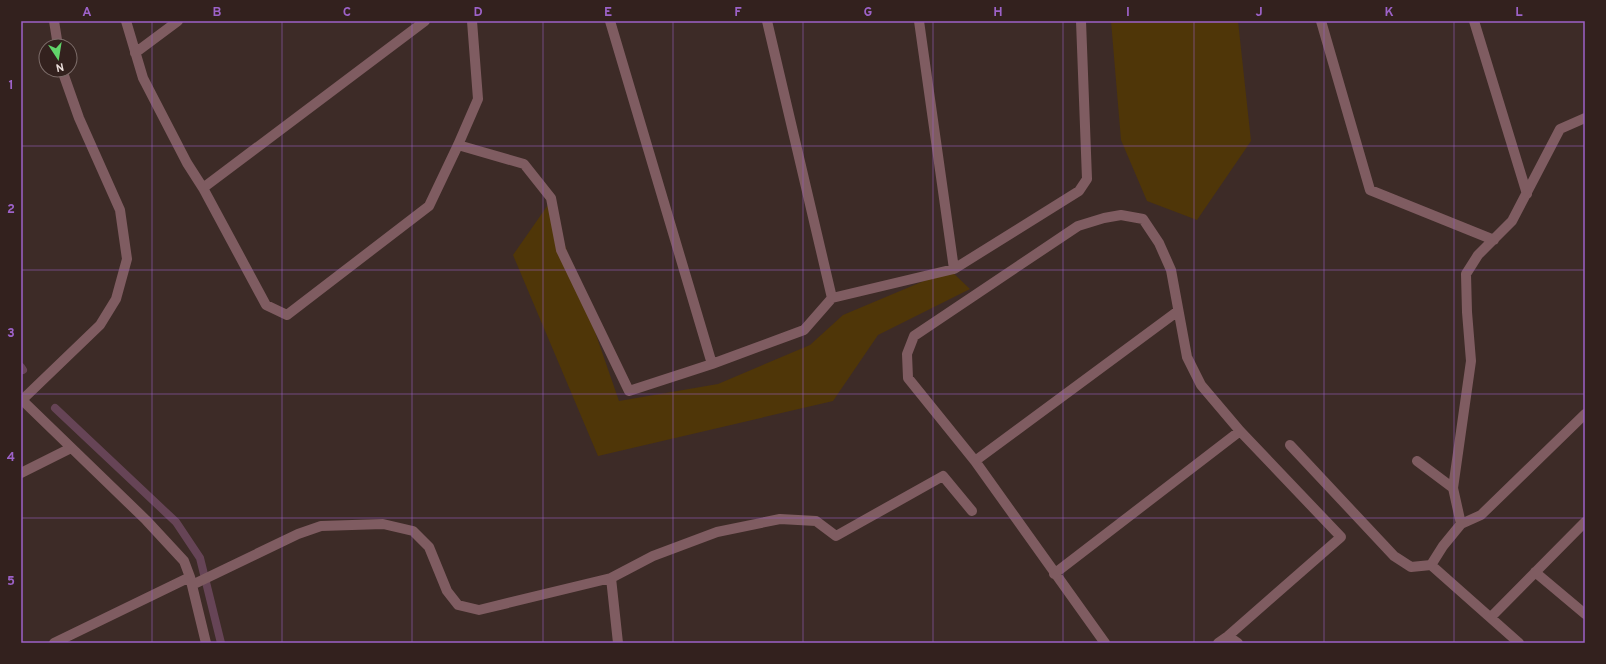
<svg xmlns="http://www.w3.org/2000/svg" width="1606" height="664" font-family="Overpass,sans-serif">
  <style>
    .green { fill: #4f3608 }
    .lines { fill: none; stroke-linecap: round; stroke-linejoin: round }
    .stream { stroke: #664456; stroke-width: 8 }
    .street { stroke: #7f5c61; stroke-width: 10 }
    .grid { fill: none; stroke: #9d62c8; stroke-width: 1; stroke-opacity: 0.55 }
    .neatline { fill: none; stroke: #9d62c8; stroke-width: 1.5 }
    .grid-label { font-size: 13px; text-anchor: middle; font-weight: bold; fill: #9d62c8 }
  </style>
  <rect width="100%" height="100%" fill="#3d2b27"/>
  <path class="green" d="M1111,21h127l13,120 -54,79 -50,-19 -26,-61z
    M550,202l69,199 99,-17 92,-39 33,-30 107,-45 20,19 -92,46 -45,66 -235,55 -85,-201z"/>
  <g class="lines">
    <path class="stream" d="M21,367l2,3
      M55,408l121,114 24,36 21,85"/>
    <path class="street" d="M54,21l4,25
      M126,21l17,57 44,85 16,25 63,117 21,10 142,-109 29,-61 20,-46 -6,-78
      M610,21l102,343
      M767,21l65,277
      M919,21l35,248
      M1321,21l49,169 124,50
      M1474,21l53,173
      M135,53l43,-32
      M458,145l66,19 27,34 10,52 68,141 83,-27 92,-34 28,-32 122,-29 125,-78 8,-12 -6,-158
      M203,188l222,-167
      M21,399l125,121 38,41 6,16 16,66
      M22,400l78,-75 16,-26 11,-40 -7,-49 -41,-92 -17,-48
      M1290,445l104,111 17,11 20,-2
      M975,461l203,-150
      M1417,461l36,27
      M21,473l50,-25
      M1461,524l20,-9 104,-101
      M1535,572l50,42
      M1054,574l186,-143
      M611,578l7,65
      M192,585l106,-51 23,-8 62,-2 30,7 16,16 18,44 11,14 21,5 132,-32 42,-22 64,-24 63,-13 36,2 20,15 107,-60 29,35
      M1491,617l94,-95
      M1228,636l10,7
      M54,643l136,-66
      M1105,643l-130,-182 -67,-83 -1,-24 7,-18 164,-110 26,-8 17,-3 22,4 16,24 12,27 16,87 14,28 39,46 101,106 -113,99 -10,7
      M1519,643l-88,-78 12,-19 18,-22 -8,-36 18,-127 -4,-49 -1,-38 12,-19 34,-34 48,-92 25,-11"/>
  </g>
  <path class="grid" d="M152,21v622M282,21v622M412,21v622M543,21v622M673,21v622M803,21v622M933,21v622M1063,21v622M1194,21v622M1324,21v622M1454,21v622M21,146h1564M21,270h1564M21,394h1564M21,518h1564"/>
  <rect width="1606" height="664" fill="none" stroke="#33211e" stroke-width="44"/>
  <g transform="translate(58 58) rotate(168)"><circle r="19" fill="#33211e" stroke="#7d6d6a"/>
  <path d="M0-3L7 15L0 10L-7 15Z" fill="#61d46a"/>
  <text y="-6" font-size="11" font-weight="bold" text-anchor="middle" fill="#ebdfdc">N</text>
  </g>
  <rect x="22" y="22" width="1562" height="620" class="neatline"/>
  <g class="grid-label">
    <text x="87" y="16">A</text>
    <text x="217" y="16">B</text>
    <text x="347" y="16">C</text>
    <text x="478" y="16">D</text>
    <text x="608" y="16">E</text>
    <text x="738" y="16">F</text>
    <text x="868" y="16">G</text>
    <text x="998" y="16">H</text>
    <text x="1128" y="16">I</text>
    <text x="1259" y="16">J</text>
    <text x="1389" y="16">K</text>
    <text x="1519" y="16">L</text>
    <text x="11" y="89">1</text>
    <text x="11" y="213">2</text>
    <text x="11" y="337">3</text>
    <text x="11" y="461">4</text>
    <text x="11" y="585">5</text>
  </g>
</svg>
